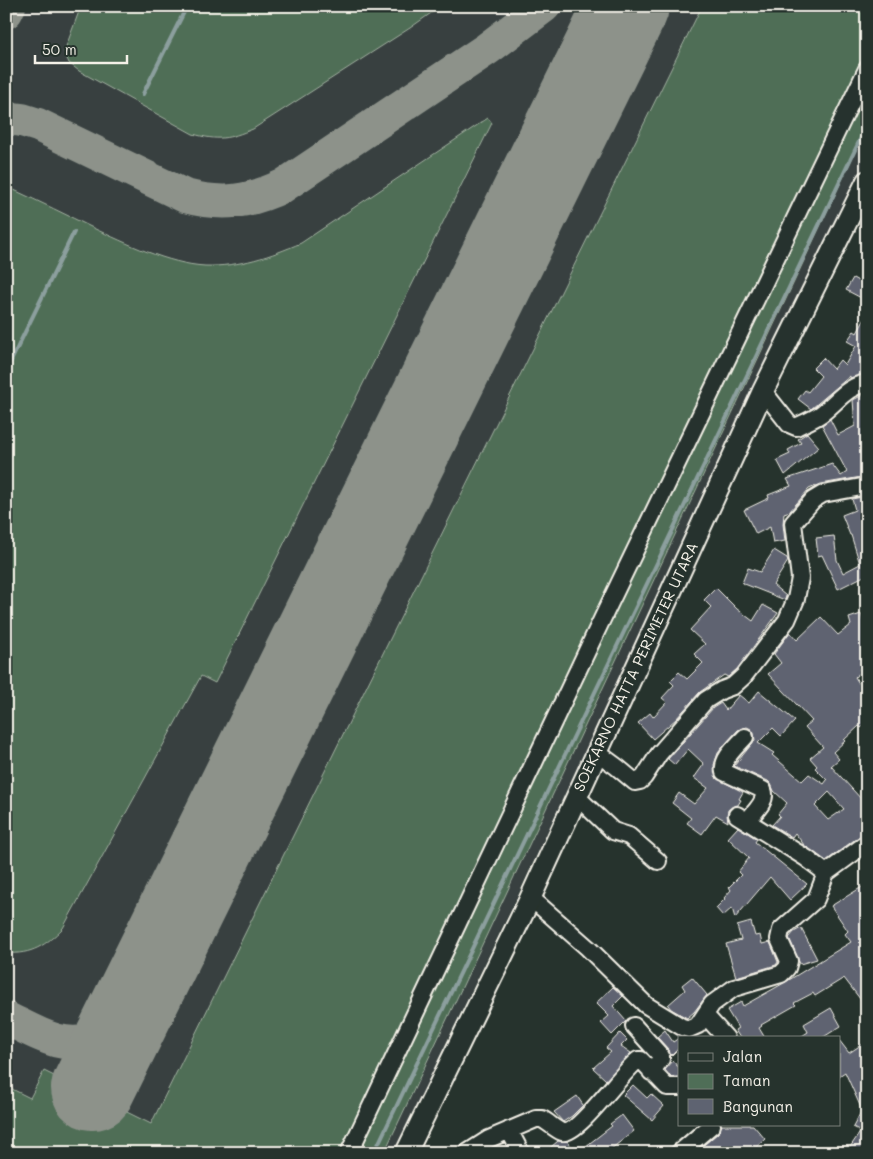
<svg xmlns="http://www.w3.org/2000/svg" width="873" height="1159" font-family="Mali,sans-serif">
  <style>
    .built { fill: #374141 }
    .green { fill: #4f6e57; stroke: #a2b0a0 }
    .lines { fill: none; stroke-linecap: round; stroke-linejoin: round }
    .stream { stroke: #8c9f9e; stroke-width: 4 }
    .taxiway { stroke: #8d928a; stroke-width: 34 }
    .runway { stroke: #8d928a; stroke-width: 84 }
    .building { fill: #5e6371; stroke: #f4f1e8; fill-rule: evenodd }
    .minor-casing { stroke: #f4f1e8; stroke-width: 20 }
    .major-casing { stroke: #f4f1e8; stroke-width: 24 }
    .minor { stroke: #26332d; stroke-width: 16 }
    .major { stroke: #26332d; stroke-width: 20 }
    .labels { text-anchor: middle; stroke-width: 4; stroke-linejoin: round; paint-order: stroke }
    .street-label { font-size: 15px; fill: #f4f1e8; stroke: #26332d }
  </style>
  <rect width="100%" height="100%" fill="#26332d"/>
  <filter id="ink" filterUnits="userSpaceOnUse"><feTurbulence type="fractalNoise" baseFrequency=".02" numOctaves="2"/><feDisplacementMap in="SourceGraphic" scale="10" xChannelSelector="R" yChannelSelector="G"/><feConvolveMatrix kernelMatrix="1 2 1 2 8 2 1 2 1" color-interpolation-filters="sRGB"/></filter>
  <g filter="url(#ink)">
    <path class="built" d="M6,6h861v155l-54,102 -105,220 -19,44 -167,359 -129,267h-387z"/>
    <path class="green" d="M81,6h360l-31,22 -157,101c-25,10 -34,12 -60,5l-114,-63 -10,-8 -5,-11z
      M702,6h165v121l-483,1026h-378v-67l24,12 14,-27 107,53z
      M488,118l4,5 -277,560 -14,-7 -138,252c-17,17 -31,27 -57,25v-764l8,1c26,12 53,25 79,38 33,15 75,36 112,38 34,1 66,-10 96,-23z"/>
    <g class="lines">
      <path class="stream" d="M143,94l44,-88
        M6,371l68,-139
        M374,1153l493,-1028"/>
      <path class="taxiway" d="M6,12l3,-6
        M6,118l16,2 16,5 147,71c38,10 64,6 98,-10l204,-137 57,-43
        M6,1018c29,14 58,34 91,20 7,-3 14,-7 19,-13 11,-11 18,-25 27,-38"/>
      <path class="runway" d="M93,1088l534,-1082"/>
    </g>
    <path class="building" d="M853,278l14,8v15l-21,-11z
      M867,315v58l-17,5v-2l-39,33 -13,-10 7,-9 3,2 13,-16 -8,-8 10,-10 10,11 7,-9 5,5 11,-19 -9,-5 7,-10 3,2z
      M867,393v83l-46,8 -12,5 -19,22 -6,2 -1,11 2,17 -12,2 -3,-16 -14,7 -12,-24 25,-12 -1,-3 23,-9 -4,-7 45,-15 9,12 6,-4 -25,-47 8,-6 8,16 17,-9 -2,-26z
      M807,433l12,14 -34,28 -8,-15 13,-6 -2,-4 13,-7 -3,-4z
      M867,496v81l-3,1v-2l-26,13 -16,-34 -4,1 -2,-18 18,-2 3,24 6,13 17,-9 -9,-29h-1l-8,-20 13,-5 -3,-11z
      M774,550l13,8 1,3 -15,24 13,11 -1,4 -43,-17 6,-15 12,4z
      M716,588l21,21 16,12 10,-16 15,8 -41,56 -9,8 -4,-2 -24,17 -24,27 -23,20 -15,-16 12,-10 3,4 14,-15 -5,-4 12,-13 -4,-4 9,-9 8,7 16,-16 -9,-9 11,-10 -15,-14 21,-23 -7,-7z
      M861,614l3,9 3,-1v42l-8,5 2,3 -6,5 12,19v27l-6,5 -2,-2 -15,14 1,1 -12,11 6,7 -8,7 32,35 4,-2v34l-6,2 -35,26 -22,-16 -9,-12 -3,4 -20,-12 8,-9 -2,-2 9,-11 -13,-12 -3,-7 -3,-3 -34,-15 21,-26 -1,-6 -3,-5 -4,-2 -9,3 -11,12 -9,11 -4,12 2,13 27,14 -4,7 2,1 -3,5 -5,1 -5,4 -1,5 1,7 -12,-7 -14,19 -15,-11 4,-5 -19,-15 7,-10 15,11 14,-16 -14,-10 10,-14 -16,-15 -13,16 -7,-6 45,-51 8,-5 5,7 13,-15 10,8 10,-12 36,30 -14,15 -8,-8 -15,15 16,10 -2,2 30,26 7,-7 15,10 3,-4 -12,-12 2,-2 -7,-8 13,-11 -18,-20 7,-6 -44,-47 13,-11 -7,-9 16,-22 7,8 24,-23 17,18 13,-10 -2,-7zM829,792l15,17 -16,11 -13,-14z
      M738,827l19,12 -2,3 52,42 -17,16 -20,-23 -35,41 -3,-10 -9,8 -7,-8 9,-9 -1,-1 7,-8 -2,-3 12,-12 -3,-3 11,-14 -21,-20z
      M867,884v124l-23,-30 -29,18 -2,-3 -19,10 2,2 -35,20 1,1 -3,2 6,10h-25l-5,-8 3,-2 -11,-18 14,-8 2,4 41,-23 67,-41 -6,-8 3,-3 -17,-25z
      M751,922l4,14 5,-1 2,9 8,-2 8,20 -2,3 -40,12 -10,-33 15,-4 -4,-14z
      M801,928l16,31 -17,5 -11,-26 5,-6z
      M692,977l15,18 -13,17 -7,6 -16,-9 -3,-4 17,-15 -3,-5z
      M613,987l10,9 -10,10 13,15 -14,14 -11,-12 8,-7 -13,-13z
      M831,1008l10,18 -19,12h-23l9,-6 -4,-8z
      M665,1030l8,12 6,-4v10l-8,8 -3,-7 -11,-12z
      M620,1033l7,7 -6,6 10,7 -25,27 -13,-12 18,-16 -5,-4z
      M839,1040l10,13 18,-12v112h-21l15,-22 -8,-4 9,-17 -17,-38 -6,4z
      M673,1061l6,7v9h-8l-6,-7z
      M633,1085l14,13 4,-4 13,12 -12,14 -29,-25z
      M577,1096l6,9 -11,11 -9,6 -9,-10z
      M622,1115l12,16 -28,22h-29l35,-27 -2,-2z
      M722,1125h31l12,14 -15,14h-50l-2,-3 20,-17z
      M558,1141h9l10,12h-33z"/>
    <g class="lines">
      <defs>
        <path id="minor" d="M763,391l26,33 7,3c8,-4 18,-8 25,-13 16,-12 26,-28 46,-31
          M745,737c-8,9 -24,22 -21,35l39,18c5,11 -9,22 -16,31
          M598,753l19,14 18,15 5,-1 4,-4 15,-23 47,-54 16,-10 11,-4 11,-10 43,-56 9,-21 4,-21 -7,-55 20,-23 10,-6 44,-8
          M576,796l37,35 16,5 29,25
          M737,815l69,43 20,15
          M531,898l57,50 58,57 36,22 7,2 9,-4 14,-21 22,-16 47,-14 6,-6 2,-7 -10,-22 2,-9 35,-31 10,-26 41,-30
          M705,1015l21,23
          M634,1026l27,30v3l-10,13
          M509,1130l12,23
          M349,1153l256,-540 262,-544
          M467,1153l22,-14 47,-20h6c6,3 14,11 20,13 16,4 61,-62 76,-72h3l26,27h12
          M679,1153l33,-28"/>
        <path id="major" d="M406,1153l123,-252 234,-510 104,-210"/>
      </defs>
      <use href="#minor" class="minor-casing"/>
      <use href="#major" class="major-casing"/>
      <use href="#minor" class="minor"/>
      <use href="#major" class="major"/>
    </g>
  </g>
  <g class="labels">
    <g class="street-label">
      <text transform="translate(636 667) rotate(-65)" y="5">SOEKARNO HATTA PERIMETER UTARA</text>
    </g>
  </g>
  <rect width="873" height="1159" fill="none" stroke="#26332d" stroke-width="25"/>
  <rect x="12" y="12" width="848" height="1134" fill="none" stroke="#f4f1e8" stroke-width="2" filter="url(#ink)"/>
  <rect x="678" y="1036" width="162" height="90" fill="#26332d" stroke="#787f78"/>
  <rect x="688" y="1053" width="25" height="8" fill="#26332d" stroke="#787f78"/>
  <text x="723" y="1062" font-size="15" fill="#f4f1e8">Jalan</text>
  <rect x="688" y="1074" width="25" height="15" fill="#4f6e57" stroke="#787f78"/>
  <text x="723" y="1086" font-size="15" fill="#f4f1e8">Taman</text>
  <rect x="688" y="1099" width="25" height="15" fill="#5e6371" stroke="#787f78"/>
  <text x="723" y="1112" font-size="15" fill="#f4f1e8">Bangunan</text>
  <path d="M35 55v8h92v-8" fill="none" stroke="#f4f1e8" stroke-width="2.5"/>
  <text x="42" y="55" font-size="15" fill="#f4f1e8" stroke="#26332d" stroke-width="4" paint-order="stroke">50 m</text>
</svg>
